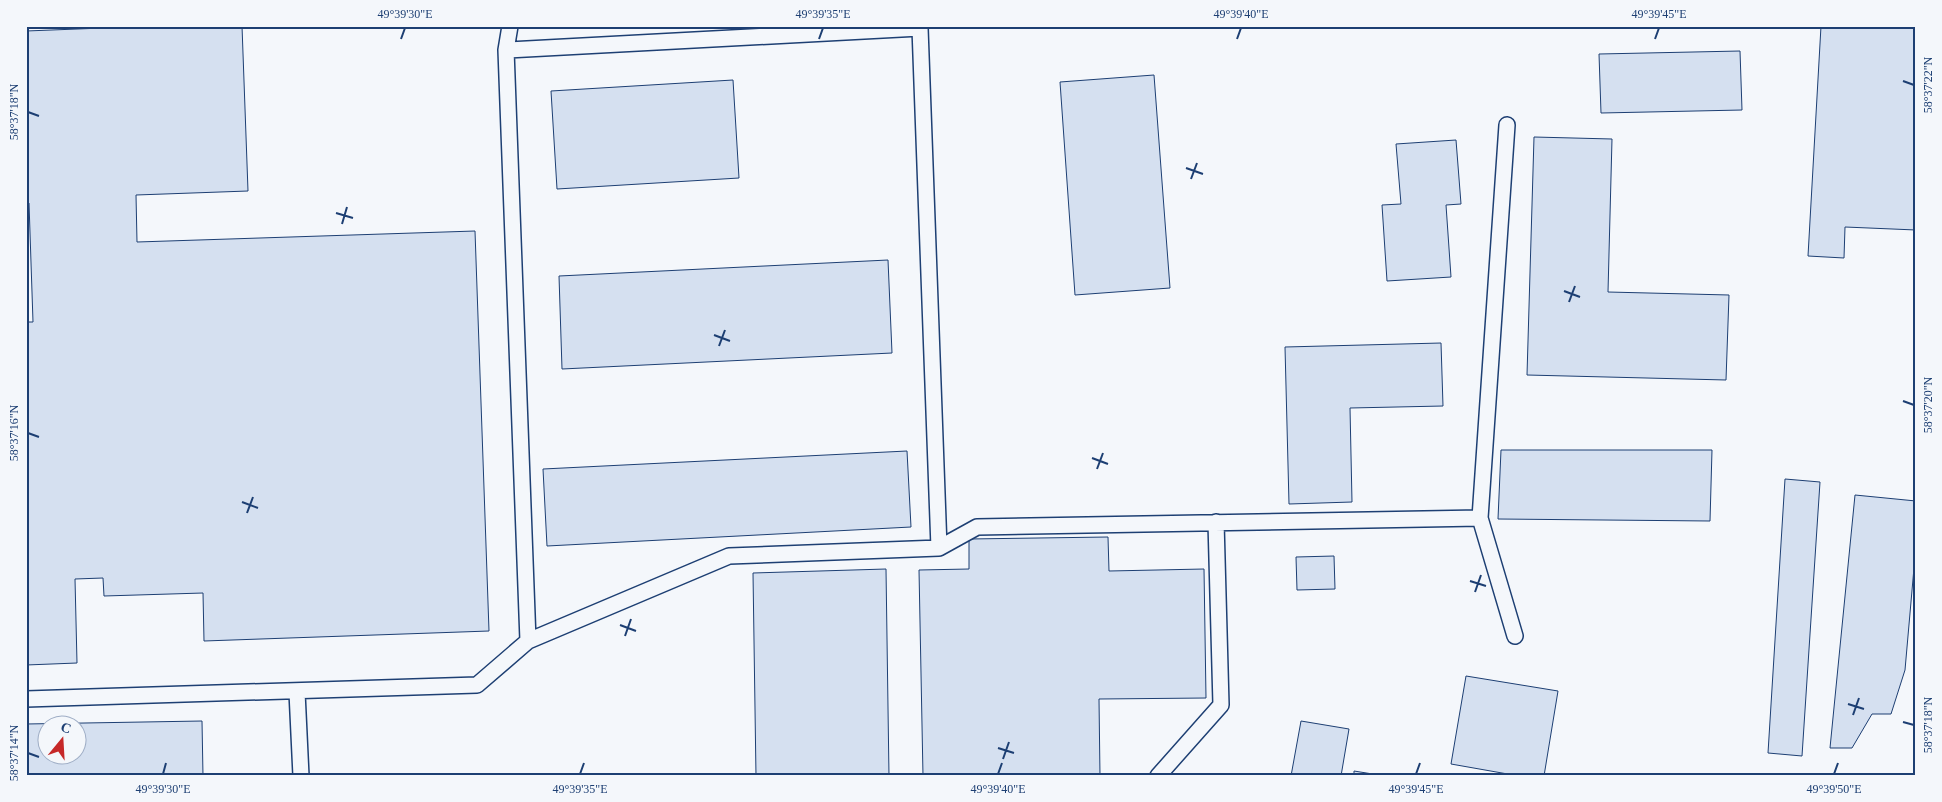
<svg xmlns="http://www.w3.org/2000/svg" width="1942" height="802" font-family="Georgia,serif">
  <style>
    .building { fill: #d5e0f0; stroke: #1d3f73; fill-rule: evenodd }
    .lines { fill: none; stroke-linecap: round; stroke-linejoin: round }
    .service-casing { stroke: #1d3f73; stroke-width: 18 }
    .service { stroke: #f4f7fb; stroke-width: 15 }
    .ticks { fill: none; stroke: #1d3f73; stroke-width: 2 }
    .neatline { fill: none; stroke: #1d3f73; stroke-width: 2 }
    .ticks-label { font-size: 12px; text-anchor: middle; fill: #1d3f73 }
  </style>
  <rect width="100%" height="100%" fill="#f4f7fb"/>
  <path class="building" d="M154,26h88l6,165 -112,4 1,47 338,-11 14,400 -285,10 -1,-48 -99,3 -1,-18 -28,1 2,84 -51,2v-343h7l-4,-119h-3v-172z
    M1821,26h95v204l-71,-3 -1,31 -36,-2z
    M1740,51l2,59 -141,3 -2,-59z
    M1154,75l16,213 -95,7 -15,-213z
    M733,80l6,98 -182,11 -6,-98z
    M1534,137l78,2 -4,153 121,3 -3,85 -199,-5z
    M1456,140l5,64 -15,1 5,72 -64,4 -5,-76 19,-1 -5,-60z
    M888,260l4,93 -330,16 -3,-93z
    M1441,343l2,63 -93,2 2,94 -63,2 -4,-157z
    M1501,450h211l-2,71 -212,-2z
    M907,451l4,76 -364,19 -4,-77z
    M1785,479l35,3 -18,274 -34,-3z
    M1855,495l61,6v44l-11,125 -14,44h-19l-20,34h-22z
    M1108,537l1,34 95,-2 2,129 -107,1 1,77h-177l-4,-206 50,-1v-30z
    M1334,556l1,33 -38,1 -1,-33z
    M886,569l3,207h-133l-3,-203z
    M1466,676l92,15 -14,85h-25l-68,-12z
    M202,721l1,55h-177v-52zM48,724h30v30h-30z
    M1301,721l48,8 -8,47h-50z
    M1354,771l31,5h-31z"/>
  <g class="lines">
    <defs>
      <path id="service" d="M506,50l414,-22 19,520 -210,8 -201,85
        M1480,518l35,118
        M939,548l38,-21 503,-9 27,-393
        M297,692l4,84
        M26,699l451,-14 51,-44 -22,-591 4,-24
        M1158,776l63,-71 -5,-183"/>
    </defs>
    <use href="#service" class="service-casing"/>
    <use href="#service" class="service"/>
  </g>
  <path class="ticks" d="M401,39l4,-11M819,39l4,-11M1237,39l4,-11M1655,39l4,-11M1903,81l11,4M28,112l11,4M1186,168l17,6M1191,179l6,-16M336,213l17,5M342,224l5,-17M1564,291l16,6M1569,302l6,-16M714,335l16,6M719,346l6,-16M1903,401l11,4M28,433l11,4M1092,458l16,6M1097,469l6,-16M242,502l16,6M247,513l6,-16M1470,581l16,5M1475,592l6,-17M620,625l16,6M625,636l6,-17M1848,704l16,5M1853,715l6,-17M1903,722l11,3M998,748l16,5M28,753l11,4M1003,759l6,-17M163,774l3,-11M580,774l4,-11M998,774l4,-11M1416,774l4,-11M1834,774l4,-11"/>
  <rect width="1942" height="802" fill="none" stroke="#f4f7fb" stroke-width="55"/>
  <g transform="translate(62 740) rotate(18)"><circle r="24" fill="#f4f7fb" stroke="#9eadc5"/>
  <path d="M0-4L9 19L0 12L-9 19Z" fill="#c62828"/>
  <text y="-8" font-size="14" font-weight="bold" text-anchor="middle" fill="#1d3f73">С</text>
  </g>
  <rect x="28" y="28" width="1886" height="746" class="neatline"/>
  <g class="ticks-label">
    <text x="405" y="18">49°39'30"E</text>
    <text x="823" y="18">49°39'35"E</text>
    <text x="1241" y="18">49°39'40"E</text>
    <text x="1659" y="18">49°39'45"E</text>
    <text transform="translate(1928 85) rotate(-90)" y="4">58°37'22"N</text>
    <text transform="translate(14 112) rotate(-90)" y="4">58°37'18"N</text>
    <text transform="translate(1928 405) rotate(-90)" y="4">58°37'20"N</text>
    <text transform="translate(14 433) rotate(-90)" y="4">58°37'16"N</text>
    <text transform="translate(1928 725) rotate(-90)" y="4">58°37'18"N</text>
    <text transform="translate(14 753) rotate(-90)" y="4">58°37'14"N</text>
    <text x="163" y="793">49°39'30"E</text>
    <text x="580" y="793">49°39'35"E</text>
    <text x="998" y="793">49°39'40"E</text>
    <text x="1416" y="793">49°39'45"E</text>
    <text x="1834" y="793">49°39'50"E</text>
  </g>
</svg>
